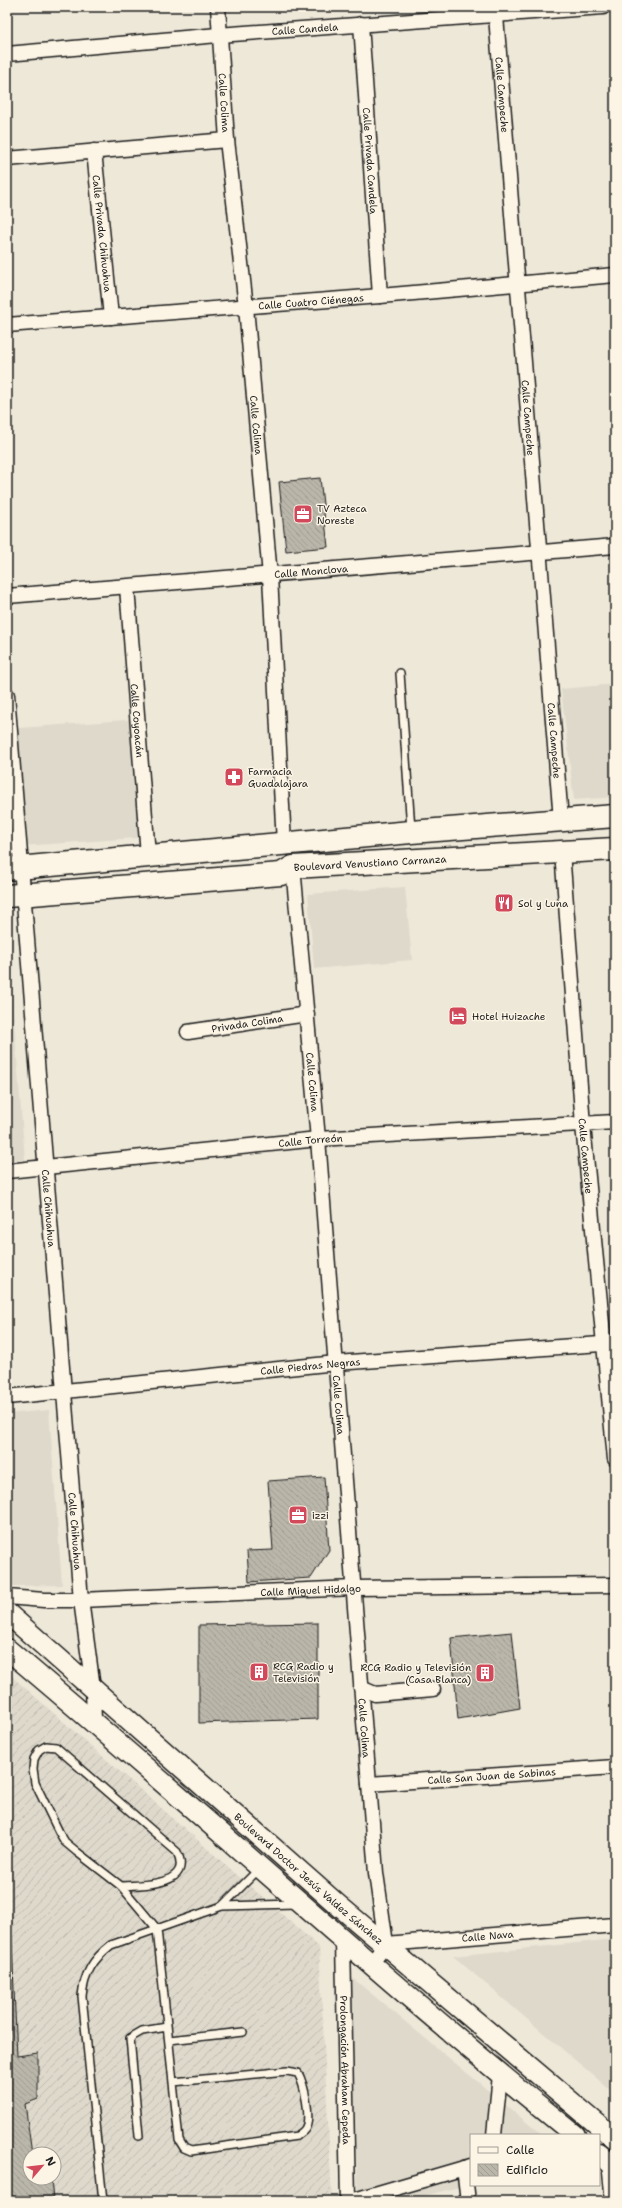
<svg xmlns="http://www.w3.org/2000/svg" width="622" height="2208" font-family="'Shantell Sans',sans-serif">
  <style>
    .built { fill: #ded9cb }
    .industrial { fill: url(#industrial-furrows); fill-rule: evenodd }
    .building { fill: url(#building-back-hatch); stroke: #1c1c1c }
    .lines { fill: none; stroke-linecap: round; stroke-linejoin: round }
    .lane-casing { stroke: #1c1c1c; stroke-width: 10 }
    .street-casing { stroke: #1c1c1c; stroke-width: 17 }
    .secondary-casing { stroke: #1c1c1c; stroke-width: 23 }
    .primary-casing { stroke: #1c1c1c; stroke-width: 25 }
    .lane { stroke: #fcf5e5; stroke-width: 7 }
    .street { stroke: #fcf5e5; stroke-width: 14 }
    .secondary { stroke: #fcf5e5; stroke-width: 20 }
    .primary { stroke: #fcf5e5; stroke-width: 22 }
    .labels { text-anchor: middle; stroke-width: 3; stroke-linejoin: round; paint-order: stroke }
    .street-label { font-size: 10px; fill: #1c1c1c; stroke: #fcf5e5 }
    .poi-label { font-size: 10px; fill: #1c1c1c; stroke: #fcf5e5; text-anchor: start }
  </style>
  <defs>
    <pattern id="industrial-furrows" width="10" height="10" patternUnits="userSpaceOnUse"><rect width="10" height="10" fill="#ded9cb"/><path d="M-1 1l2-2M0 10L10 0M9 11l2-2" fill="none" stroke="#bebaae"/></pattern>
    <pattern id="building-back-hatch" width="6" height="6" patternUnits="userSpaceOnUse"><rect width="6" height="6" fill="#bab6aa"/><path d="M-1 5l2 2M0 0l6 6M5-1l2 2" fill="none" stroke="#9f9c92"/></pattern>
  </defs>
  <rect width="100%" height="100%" fill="#eee8d9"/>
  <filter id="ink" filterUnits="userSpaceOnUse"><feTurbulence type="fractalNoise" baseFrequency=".025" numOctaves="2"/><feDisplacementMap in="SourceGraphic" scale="8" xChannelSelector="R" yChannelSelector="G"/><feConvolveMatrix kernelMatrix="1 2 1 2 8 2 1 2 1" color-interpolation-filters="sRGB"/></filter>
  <g filter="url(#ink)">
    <path class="built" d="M615,684v113l-41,3 -13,-111z
      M139,719l12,118 -144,10v-118z
      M405,887l7,73 -98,9 -6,-75z
      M7,935l18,225 -18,1z
      M49,1410l13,175 -49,1 -6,-5v-167z
      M615,1939v155l-162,-138z
      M350,1976l192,159h-71v49l-66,17h-47z"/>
    <path class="industrial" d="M7,1672l312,275 13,254h-325zM30,2154h24v24h-24z"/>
    <path class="building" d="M320,478l8,69 -42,4 -7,-69z
      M324,1477l5,73 -18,28 -62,4 -2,-31 26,-1 -5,-69z
      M318,1623v96l-119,4v-98z
      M512,1632l8,76 -62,11 -7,-81z
      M7,1921h4l6,135 21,-3v46l-13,5 7,50h-2v24h5v3l16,-3 2,23h-46z"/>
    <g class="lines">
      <defs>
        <path id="lane" d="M400,673l11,156
          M121,1886c20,-1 73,0 56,-34l-121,-105 -10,-1 -7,4 -5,9 -1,10 2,14 24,49 6,10 12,10 44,34 36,43 22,211 5,8 7,3 106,-15c2,-2 6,-4 8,-7 7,-11 -1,-45 -7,-56l-11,-2 -114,11
          M222,1906l37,-37
          M169,2040l74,-8
          M139,2136l-9,-98 12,-7 25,-4
          M103,2201l-21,-205c2,-22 11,-37 29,-51l111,-39 73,-2"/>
        <g id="street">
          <path id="s1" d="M218,7l9,133 19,167 24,269 14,268"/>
          <path id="s2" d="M496,16l65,804"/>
          <path id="s3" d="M361,24l19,272"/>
          <path id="s4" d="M7,54l211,-19 385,-28"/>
          <path id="s5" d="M94,151l17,166"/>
          <path d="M7,159l220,-19"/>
          <path id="s6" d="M7,325l373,-29 235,-21"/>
          <path id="s7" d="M127,587l21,268"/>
          <path id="s8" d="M7,596l608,-50"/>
          <path id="s9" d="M7,695l74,905 12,88 1,34"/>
          <path id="s10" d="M562,852l21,273 32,334"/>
          <path id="s11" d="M293,867l25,272 58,734 10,71"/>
          <path id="s12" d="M188,1032l119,-18"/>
          <path id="s13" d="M7,1171l311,-32 297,-17"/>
          <path id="s14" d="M7,1397l329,-34 279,-20"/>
          <path id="s15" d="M7,1597l37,3h37l273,-12 261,-3"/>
          <path d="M361,1688l14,6 58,-5"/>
          <path id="s16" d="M369,1784l246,-17"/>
          <path id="s17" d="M343,1940l5,261"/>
          <path id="s18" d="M371,1964l15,-20 229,-19"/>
          <path d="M494,2135l6,-60"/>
          <path d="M609,2163l4,38"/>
          <path d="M464,2168l4,33"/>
          <path d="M351,2201l120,-35"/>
        </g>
        <g id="secondary">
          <path id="s19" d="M7,1613l331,292 277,234"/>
          <path d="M7,1649c191,160 374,330 568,486"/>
          <path d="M599,2154l16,14"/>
        </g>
        <g id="primary">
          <path d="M7,869l404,-37 204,-16"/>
          <path id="s20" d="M7,896l274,-22 12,-7 322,-18"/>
        </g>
      </defs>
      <use href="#lane" class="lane-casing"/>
      <use href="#street" class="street-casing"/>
      <use href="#secondary" class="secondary-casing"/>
      <use href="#primary" class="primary-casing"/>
      <use href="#lane" class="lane"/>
      <use href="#street" class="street"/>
      <use href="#secondary" class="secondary"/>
      <use href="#primary" class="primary"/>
    </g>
  </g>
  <defs>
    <symbol id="office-square" viewBox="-11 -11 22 22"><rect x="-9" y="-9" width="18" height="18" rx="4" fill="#d1495b" stroke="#fcf5e5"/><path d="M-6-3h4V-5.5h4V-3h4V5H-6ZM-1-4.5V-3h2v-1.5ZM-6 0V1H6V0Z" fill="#fff"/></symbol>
    <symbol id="pharmacy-square" viewBox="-11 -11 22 22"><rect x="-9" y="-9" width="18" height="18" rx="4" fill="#d1495b" stroke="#fcf5e5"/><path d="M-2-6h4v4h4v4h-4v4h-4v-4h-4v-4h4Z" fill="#fff"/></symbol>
    <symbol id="restaurant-square" viewBox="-11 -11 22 22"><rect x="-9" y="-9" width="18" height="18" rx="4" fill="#d1495b" stroke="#fcf5e5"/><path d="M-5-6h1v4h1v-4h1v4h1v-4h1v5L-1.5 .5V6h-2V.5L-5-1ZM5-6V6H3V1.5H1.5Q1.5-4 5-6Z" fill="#fff"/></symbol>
    <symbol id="hotel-square" viewBox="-11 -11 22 22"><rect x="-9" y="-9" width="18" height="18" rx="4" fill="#d1495b" stroke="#fcf5e5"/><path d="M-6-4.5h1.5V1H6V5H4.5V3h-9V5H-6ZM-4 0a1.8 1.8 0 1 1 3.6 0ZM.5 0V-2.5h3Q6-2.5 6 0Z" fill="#fff"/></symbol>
    <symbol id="building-square" viewBox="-11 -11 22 22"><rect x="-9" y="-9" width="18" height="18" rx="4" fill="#d1495b" stroke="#fcf5e5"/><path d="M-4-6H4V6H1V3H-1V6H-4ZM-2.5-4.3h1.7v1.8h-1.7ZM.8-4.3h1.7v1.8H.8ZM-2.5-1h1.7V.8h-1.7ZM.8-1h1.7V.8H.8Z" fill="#fff"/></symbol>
  </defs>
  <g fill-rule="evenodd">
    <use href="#office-square" x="292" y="503" width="22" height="22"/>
    <use href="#pharmacy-square" x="223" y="766" width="22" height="22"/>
    <use href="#restaurant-square" x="493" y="892" width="22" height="22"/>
    <use href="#hotel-square" x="447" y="1005" width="22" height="22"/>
    <use href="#office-square" x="287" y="1504" width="22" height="22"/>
    <use href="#building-square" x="248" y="1661" width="22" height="22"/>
    <use href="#building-square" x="474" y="1662" width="22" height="22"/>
  </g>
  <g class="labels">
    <g class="street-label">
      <text dy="4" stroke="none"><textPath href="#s4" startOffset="299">Calle Candela</textPath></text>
      <text dy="4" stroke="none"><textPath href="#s2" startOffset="79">Calle Campeche</textPath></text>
      <text dy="4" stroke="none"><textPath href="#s1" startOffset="96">Calle Colima</textPath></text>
      <text dy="4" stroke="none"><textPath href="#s3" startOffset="137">Calle Privada Candela</textPath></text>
      <text dy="4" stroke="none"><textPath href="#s5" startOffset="83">Calle Privada Chihuahua</textPath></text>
      <text dy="4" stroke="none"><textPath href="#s6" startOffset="305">Calle Cuatro Ciénegas</textPath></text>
      <text dy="4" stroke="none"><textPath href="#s2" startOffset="403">Calle Campeche</textPath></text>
      <text dy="4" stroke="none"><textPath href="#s1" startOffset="420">Calle Colima</textPath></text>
      <text dy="4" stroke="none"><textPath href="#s8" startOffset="305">Calle Monclova</textPath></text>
      <text dy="4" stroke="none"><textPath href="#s7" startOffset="134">Calle Coyoacán</textPath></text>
      <text dy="4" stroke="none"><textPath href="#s2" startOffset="727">Calle Campeche</textPath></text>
      <text dy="4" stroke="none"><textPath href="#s20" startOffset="366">Boulevard Venustiano Carranza</textPath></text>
      <text dy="4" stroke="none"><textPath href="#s12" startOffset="60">Privada Colima</textPath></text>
      <text dy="4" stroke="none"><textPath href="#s11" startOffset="216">Calle Colima</textPath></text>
      <text dy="4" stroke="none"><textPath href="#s13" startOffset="305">Calle Torreón</textPath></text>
      <text dy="4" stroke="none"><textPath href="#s10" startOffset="305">Calle Campeche</textPath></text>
      <text dy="4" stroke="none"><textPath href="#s9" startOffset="515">Calle Chihuahua</textPath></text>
      <text dy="4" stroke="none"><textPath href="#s14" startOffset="305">Calle Piedras Negras</textPath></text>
      <text dy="4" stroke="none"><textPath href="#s11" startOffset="540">Calle Colima</textPath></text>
      <text dy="4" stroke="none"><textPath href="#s9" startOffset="839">Calle Chihuahua</textPath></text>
      <text dy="4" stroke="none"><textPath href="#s15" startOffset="304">Calle Miguel Hidalgo</textPath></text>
      <text dy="4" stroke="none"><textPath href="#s11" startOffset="864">Calle Colima</textPath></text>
      <text dy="4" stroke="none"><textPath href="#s16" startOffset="123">Calle San Juan de Sabinas</textPath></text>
      <text dy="4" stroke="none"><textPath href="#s19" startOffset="402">Boulevard Doctor Jesús Valdez Sánchez</textPath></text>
      <text dy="4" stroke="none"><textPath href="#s18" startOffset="127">Calle Nava</textPath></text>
      <text dy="4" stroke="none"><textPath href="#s17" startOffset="130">Prolongación Abraham Cepeda</textPath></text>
    </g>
    <g class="poi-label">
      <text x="317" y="512">TV Azteca<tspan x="317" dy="12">Noreste</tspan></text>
      <text x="248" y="775">Farmacia<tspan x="248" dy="12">Guadalajara</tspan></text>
      <text x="518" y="907">Sol y Luna</text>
      <text x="472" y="1020">Hotel Huizache</text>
      <text x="312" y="1519">izzi</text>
      <text x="273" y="1670">RCG Radio y<tspan x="273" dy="12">Televisión</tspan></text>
      <text x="471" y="1671" text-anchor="end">RCG Radio y Televisión<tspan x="471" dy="12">(Casa Blanca)</tspan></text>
    </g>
  </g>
  <rect width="622" height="2208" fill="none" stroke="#fcf5e5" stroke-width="24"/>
  <rect x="12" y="12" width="598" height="2184" fill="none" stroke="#1c1c1c" stroke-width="1.5" filter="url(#ink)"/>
  <rect x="470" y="2134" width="130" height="52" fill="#fcf5e5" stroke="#a29e95"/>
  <rect x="478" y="2147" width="20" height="6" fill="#fcf5e5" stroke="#a29e95"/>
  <text x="506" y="2154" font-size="12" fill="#1c1c1c">Calle</text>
  <rect x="478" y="2164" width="20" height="12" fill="url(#building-back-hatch)" stroke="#a29e95"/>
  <text x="506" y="2174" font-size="12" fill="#1c1c1c">Edificio</text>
  <g transform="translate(42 2166) rotate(62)"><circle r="19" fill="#fcf5e5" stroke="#a29e95"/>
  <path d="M0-3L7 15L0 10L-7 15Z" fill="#d1495b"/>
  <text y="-6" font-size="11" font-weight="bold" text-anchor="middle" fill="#1c1c1c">N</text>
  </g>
</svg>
